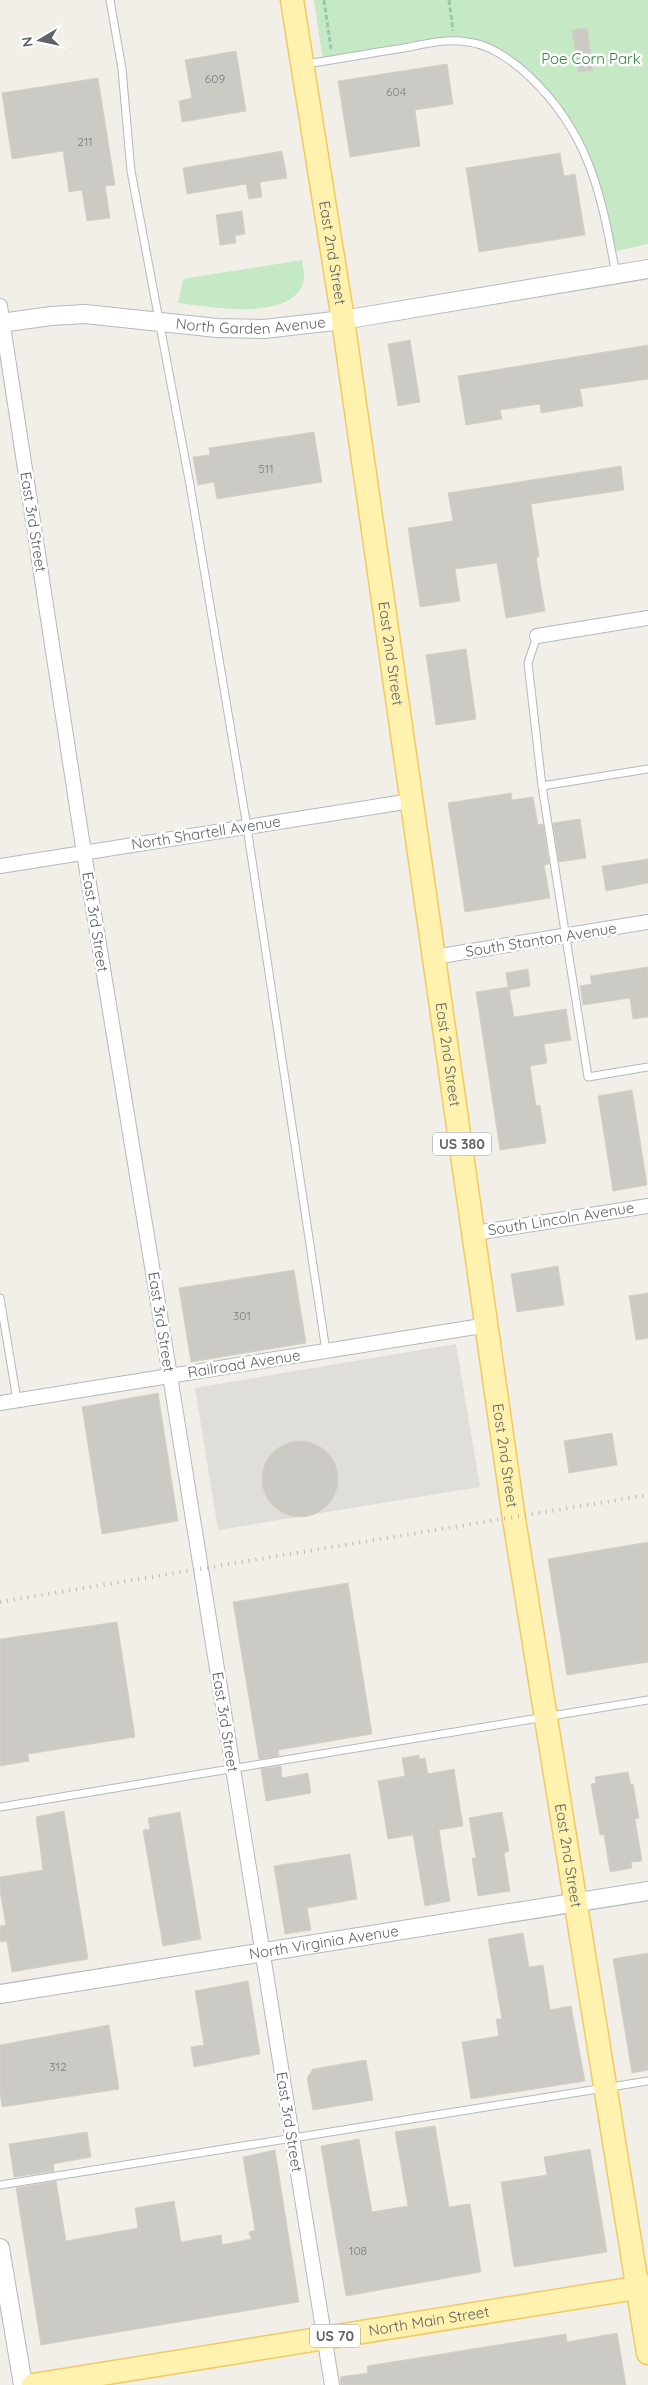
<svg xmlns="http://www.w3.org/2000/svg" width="648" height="2385" font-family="Quicksand,sans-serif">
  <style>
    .industrial { fill: #e0deda }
    .green { fill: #c5e8c5 }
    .building { fill: #cccac5; stroke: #d6d1c6 }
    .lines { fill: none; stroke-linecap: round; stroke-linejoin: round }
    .service-casing { stroke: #b5b8bc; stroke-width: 9 }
    .minor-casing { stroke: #b5b8bc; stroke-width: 16 }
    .tertiary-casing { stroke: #b5b8bc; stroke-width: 20 }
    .primary-casing { stroke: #f2c960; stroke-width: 25 }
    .path { stroke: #9cc7a9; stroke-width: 3; stroke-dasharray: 5 2.5; stroke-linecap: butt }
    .service { stroke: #fff; stroke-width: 7 }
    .minor { stroke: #fff; stroke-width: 14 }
    .tertiary { stroke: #fff; stroke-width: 18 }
    .primary { stroke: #fff2af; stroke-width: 22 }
    .rail { stroke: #b6b7b8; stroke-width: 4; stroke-dasharray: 1 6; stroke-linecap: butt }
    .labels { text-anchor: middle; stroke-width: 5; stroke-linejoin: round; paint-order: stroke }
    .number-label { font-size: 12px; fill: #7a7d7f }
    .shield { fill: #fff; stroke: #8f9295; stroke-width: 1 }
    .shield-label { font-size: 14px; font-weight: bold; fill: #5f6368 }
    .park-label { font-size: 15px; fill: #348238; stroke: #fff }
    .street-label { font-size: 15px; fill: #5f6368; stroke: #fff }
  </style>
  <rect width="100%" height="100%" fill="#f1efe8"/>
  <path class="industrial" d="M456,1344l24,143 -262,43 -23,-142z"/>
  <path class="green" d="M314,0h334v244l-36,8 -19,-79 -43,-74 -54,-48 -41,-11 -132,22z
    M302,260c1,8 4,18 0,26 -17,35 -92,21 -124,17l5,-24z"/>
  <path class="building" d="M587,28l6,42 -15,2 -6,-42z
    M236,51l10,60 -64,11 -3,-21 13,-3 -7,-38z
    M447,64l6,40 -38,6 5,36 -70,11 -12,-76z
    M98,78l17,107 -10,1 5,32 -23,3 -5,-31 -13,2 -6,-41 -51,8 -10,-66z
    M282,151l5,27 -27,4 2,15 -13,2 -3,-15 -59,10 -4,-26z
    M560,153l4,23 11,-2 10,61 -106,17 -13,-84z
    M242,211l3,23 -10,2 1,7 -16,2 -4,-30z
    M410,340l10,62 -22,4 -10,-62z
    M648,345v34l-68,10 3,17 -42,7 -1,-9 -40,6 2,9 -36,6 -8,-49z
    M314,432l8,50 -105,17 -3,-17 -16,3 -5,-28 17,-2 -1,-7z
    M621,466l3,24 -93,14 8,53h-3l9,54 -39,7 -9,-55 -42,6 5,32 -40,6 -12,-79 45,-7 -5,-28z
    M466,649l10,70 -40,6 -10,-70z
    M511,793l1,7 21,-3 5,28 5,-1 6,40 -5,1 6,33 -85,14 -17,-109z
    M580,819l6,39 -27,4 -6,-39z
    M648,859v24l-42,8 -4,-25z
    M648,967v50l-15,2 -3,-21 -47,7 -3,-19 12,-2 -2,-8z
    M528,969l2,17 -21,4 5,27 52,-8 5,31 -27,4 3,19 -17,3 6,40 4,-1 6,38 -46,7 -24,-158 32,-5 -2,-14z
    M632,1090l15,95 -34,6 -15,-95z
    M558,1266l6,39 -47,7 -6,-38z
    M294,1270l12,73 -115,19 -12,-74z
    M648,1293v45l-12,2 -7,-44z
    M158,1393l20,128 -76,13 -20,-127z
    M612,1433l5,32 -48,8 -5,-32z
    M262 1479a38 38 0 1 1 76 0a38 38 0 1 1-76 0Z
    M648,1542v120l-81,13 -19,-116z
    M348,1583l24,151 -94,16 1,6 -20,3 -26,-157z
    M117,1622l18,115 -107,17 1,7 -29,5v-127z
    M419,1755v4l6,-1 3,16 26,-5 9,57 -24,4 11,71 -25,5 -12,-71 -25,4 -10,-58 27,-5 -3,-18z
    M281,1766l1,12 26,-5 3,20 -45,8 -5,-32z
    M628,1772l3,13 2,-1 6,34 -4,1 7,42 -11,1 1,6 -22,4 -6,-38 -4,1 -9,-51 5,-1 -1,-6z
    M64,1811l24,148 -76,13 -5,-31 -7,1v-16l6,-1 -6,-34v-14l43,-7 -7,-53z
    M180,1812l21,127 -38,7 -20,-116 7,-1 -2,-11z
    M502,1812l7,39 -5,2 6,38 -32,5 -6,-38h4l-7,-40z
    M350,1854l7,45 -50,9 4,22 -26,4 -11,-68z
    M523,1933l6,34 14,-2 7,45 21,-4 14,75 -114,18 -9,-57 37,-6 -3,-17h6l-14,-80z
    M648,1953v117l-16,3 -19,-114z
    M248,1981l12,73 -66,13 -3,-20 13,-2 -9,-54z
    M109,2025l10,64 -117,18 -2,-16v-46z
    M366,2060l7,40 -60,10 -6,-32 6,-9z
    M435,2126l14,81 21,-3 11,68 -135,24 -25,-150 38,-7 13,73 36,-6 -13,-74z
    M87,2132l4,25 -38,7 1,7 -40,6 -5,-33z
    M590,2149l17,103 -93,15 -13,-85 46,-7 -3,-18z
    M275,2150l24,152 -258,43 -25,-157 40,-7 10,60 72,-13 -3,-20 39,-7 7,41 40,-7 1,10 29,-6 -2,-7 6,-2 -12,-73z
    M617,2333l9,52h-285l-1,-8 28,-4 -1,-7 199,-32 1,8z"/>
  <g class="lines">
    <defs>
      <path id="service" d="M110,0l12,69 9,102 59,314 57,342 79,524
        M306,64c33,-5 65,-11 98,-16 21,-4 43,-10 64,-6 24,3 45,19 62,35 60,57 72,120 86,198
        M537,636l-9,27 14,123 46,291 60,-10
        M542,786l106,-17
        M0,1298l17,102
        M0,1807l648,-107
        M0,2185l648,-104"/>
      <path id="minor" d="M0,306l84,547 86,523 162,1009
        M537,636l111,-18
        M0,866l411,-65
        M434,957l214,-35
        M475,1233l173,-27
        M0,1403l488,-78"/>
      <g id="tertiary">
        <path id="s1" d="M0,323l51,-7 34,-2 132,14 47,1 79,-9 305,-51"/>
        <path id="s2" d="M0,1994l648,-103"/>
        <path d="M0,2248l23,137"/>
      </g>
      <g id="primary">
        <path id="s3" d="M292,0l51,320 171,1199 134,834"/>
        <path id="s4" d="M33,2385l615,-99"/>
      </g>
    </defs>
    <use href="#service" class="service-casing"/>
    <use href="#minor" class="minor-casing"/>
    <use href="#tertiary" class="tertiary-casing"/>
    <use href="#primary" class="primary-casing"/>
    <path class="path" d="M324,0l7,49
      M449,0l4,31"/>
    <use href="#service" class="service"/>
    <use href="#minor" class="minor"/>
    <use href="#tertiary" class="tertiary"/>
    <use href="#primary" class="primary"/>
    <path class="rail" d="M0,1602l648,-107"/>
  </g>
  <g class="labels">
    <g class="number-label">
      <text x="215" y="83">609</text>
      <text x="396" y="96">604</text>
      <text x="85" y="146">211</text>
      <text x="266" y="473">511</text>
      <text x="242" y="1320">301</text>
      <text x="58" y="2071">312</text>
      <text x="358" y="2255">108</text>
    </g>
    <g class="shield">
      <rect x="433" y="1132.5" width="58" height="23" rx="4"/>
      <rect x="310" y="2324.5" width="50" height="23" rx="4"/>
    </g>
    <g class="shield-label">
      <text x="462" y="1149">US 380</text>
      <text x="335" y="2341">US 70</text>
    </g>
    <g class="park-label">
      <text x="591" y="64">Poe Corn Park</text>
    </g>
    <g class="street-label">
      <text dy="5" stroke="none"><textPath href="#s3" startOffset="256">East 2nd Street</textPath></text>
      <text dy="5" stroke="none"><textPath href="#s1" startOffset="252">North Garden Avenue</textPath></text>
      <text transform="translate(33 522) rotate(81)" y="5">East 3rd Street</text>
      <text dy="5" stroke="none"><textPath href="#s3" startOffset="661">East 2nd Street</textPath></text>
      <text transform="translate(206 833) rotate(-9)" y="5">North Shartell Avenue</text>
      <text transform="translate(95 922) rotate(81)" y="5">East 3rd Street</text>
      <text transform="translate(541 940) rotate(-9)" y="5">South Stanton Avenue</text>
      <text dy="5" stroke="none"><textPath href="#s3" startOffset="1066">East 2nd Street</textPath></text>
      <text transform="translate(561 1219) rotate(-9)" y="5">South Lincoln Avenue</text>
      <text transform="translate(161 1322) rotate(81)" y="5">East 3rd Street</text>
      <text transform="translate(244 1364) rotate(-9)" y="5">Railroad Avenue</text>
      <text dy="5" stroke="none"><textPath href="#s3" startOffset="1471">East 2nd Street</textPath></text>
      <text transform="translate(225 1722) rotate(81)" y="5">East 3rd Street</text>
      <text dy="5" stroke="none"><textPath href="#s3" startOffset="1876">East 2nd Street</textPath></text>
      <text dy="5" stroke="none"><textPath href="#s2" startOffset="328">North Virginia Avenue</textPath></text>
      <text transform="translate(289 2122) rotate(81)" y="5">East 3rd Street</text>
      <text dy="5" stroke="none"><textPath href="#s4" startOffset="401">North Main Street</textPath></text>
    </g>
  </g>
  <g transform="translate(40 40) rotate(261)" stroke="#ffffff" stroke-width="4" paint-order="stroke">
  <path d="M0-4L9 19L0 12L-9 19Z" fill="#5f6368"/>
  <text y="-8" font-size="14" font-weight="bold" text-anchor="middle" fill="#5f6368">N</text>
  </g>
</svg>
